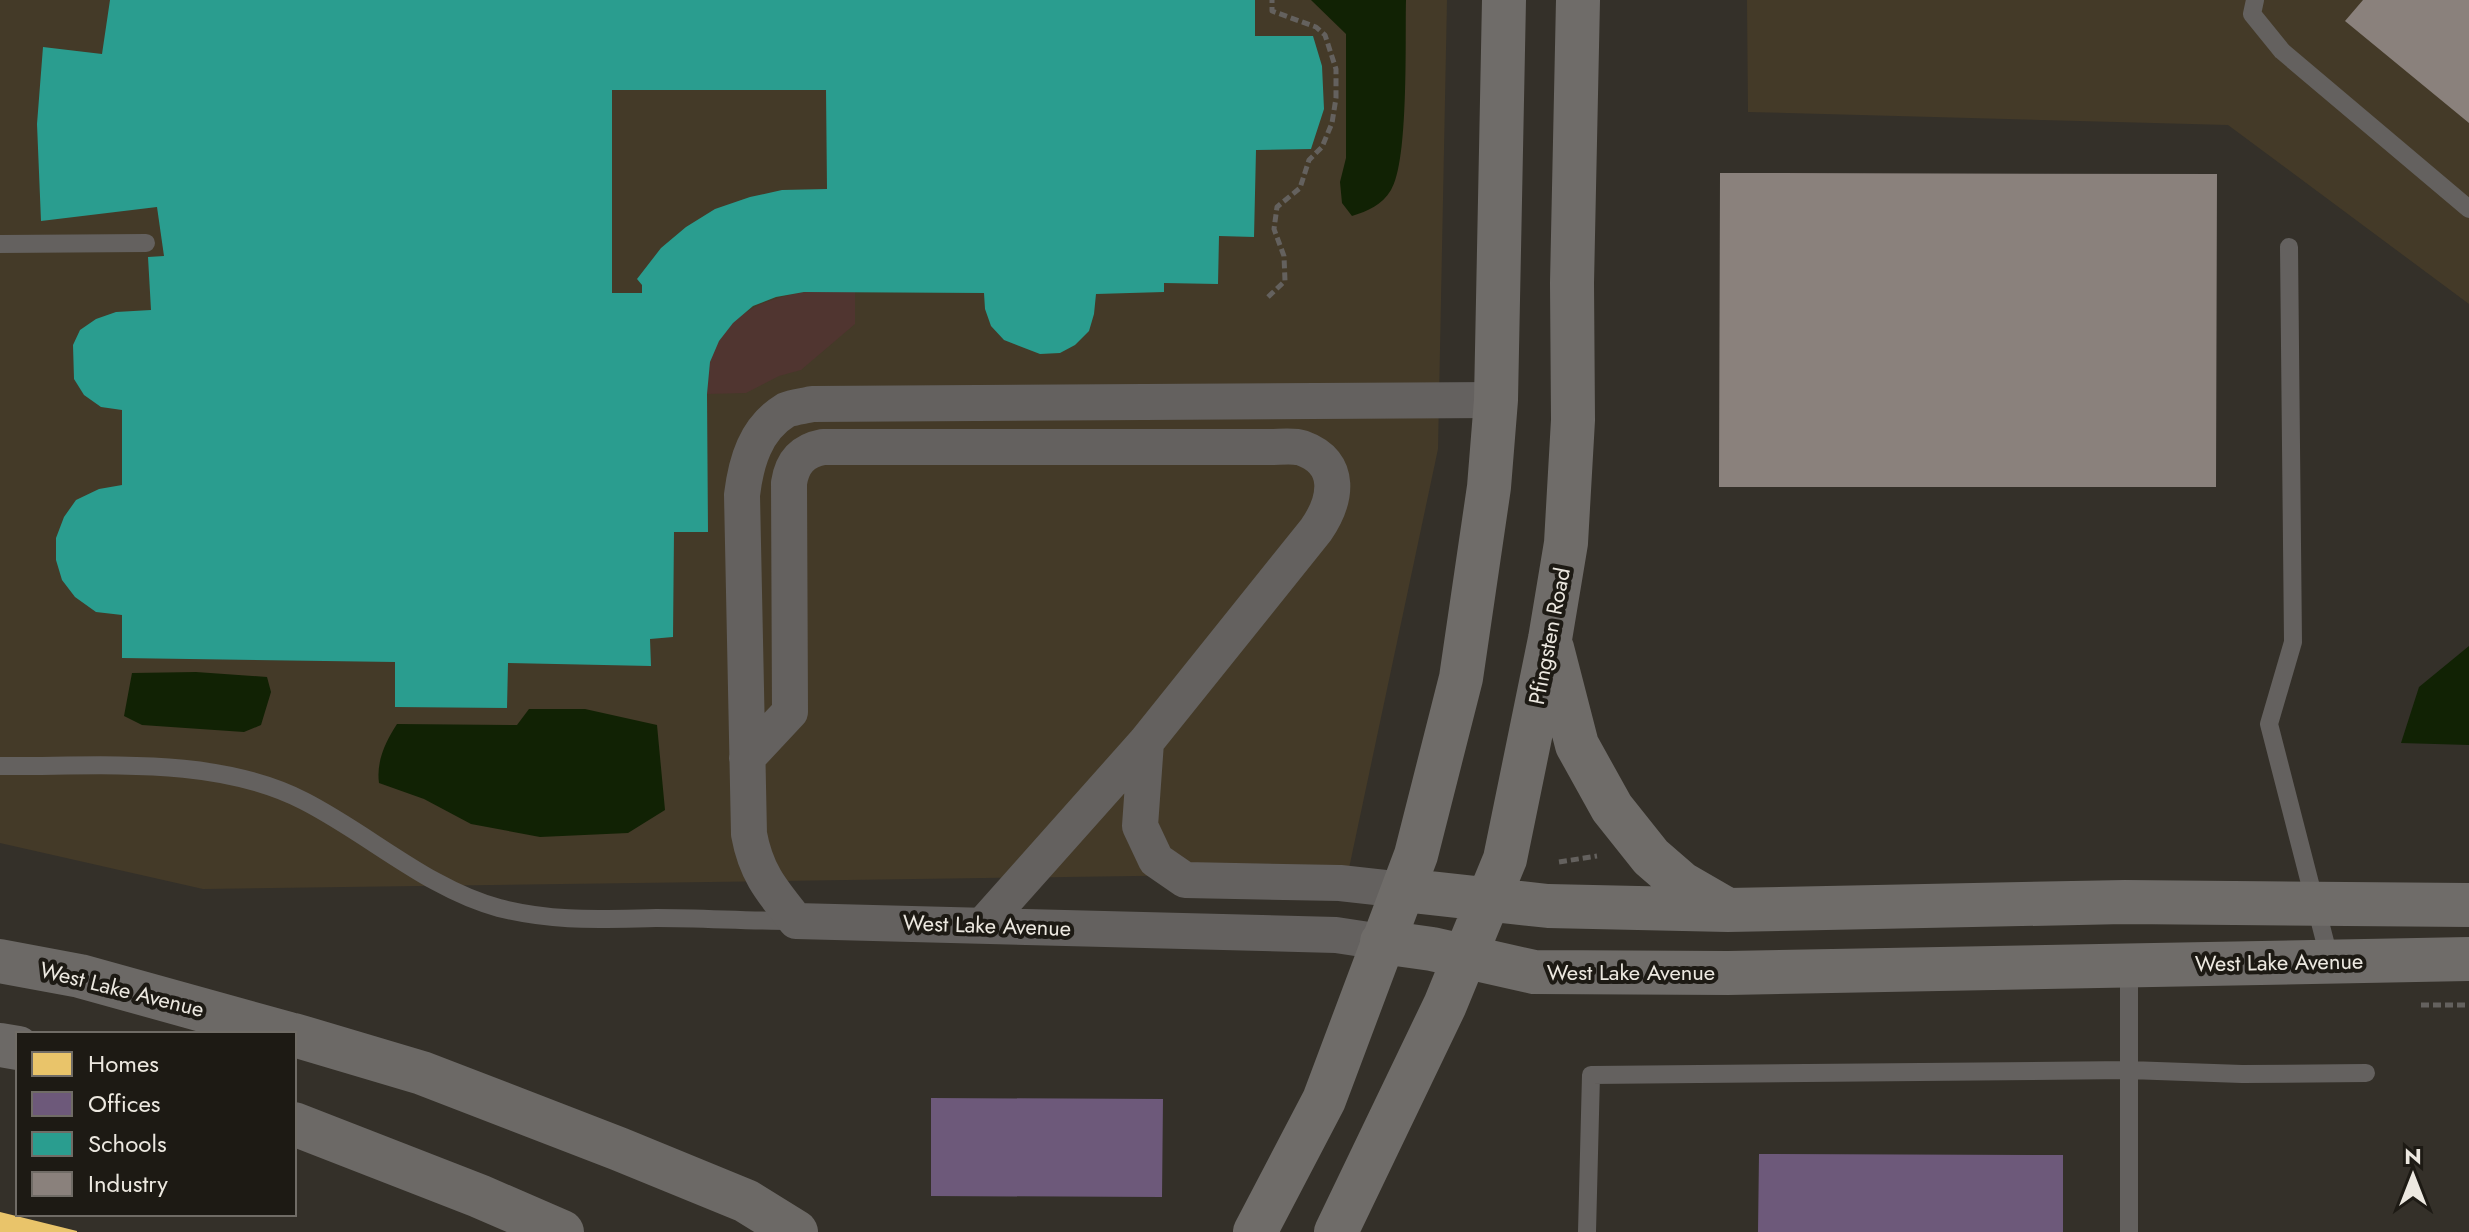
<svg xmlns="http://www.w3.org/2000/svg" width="2469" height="1232" font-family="Jost,sans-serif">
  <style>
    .built { fill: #443a28 }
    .green { fill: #503530 }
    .water { fill: #112204 }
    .homes { fill: #e9c46a }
    .offices { fill: #6d597a }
    .schools { fill: #2a9d8f; fill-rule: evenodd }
    .industry { fill: #8a817c }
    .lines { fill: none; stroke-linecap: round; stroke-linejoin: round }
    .path { stroke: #64615e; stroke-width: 5; stroke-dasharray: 8 4; stroke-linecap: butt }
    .lane { stroke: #64615f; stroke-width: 18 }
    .street { stroke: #64615f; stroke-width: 36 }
    .secondary { stroke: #6f6c69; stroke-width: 44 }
    .primary { stroke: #6c6966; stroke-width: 44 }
    .labels { text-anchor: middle; stroke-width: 8; stroke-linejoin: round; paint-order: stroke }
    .street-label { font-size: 22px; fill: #ece8e0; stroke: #1d1a14 }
  </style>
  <rect width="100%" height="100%" fill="#343029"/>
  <path class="built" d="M0,0h1447l-9,449 -90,424 -1145,16 -203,-46z
    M1747,0h722v304l-241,-179 -480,-13z"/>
  <path class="green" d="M804,292h51v32l-54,46 -22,6 -33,17 -39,1c1,-10 1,-21 3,-31 11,-47 53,-64 94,-71z"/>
  <path class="water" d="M1311,0h95c-1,38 3,162 -15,190 -9,15 -23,21 -39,26l-10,-13 -2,-21 6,-24v-124z
    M2469,646v99l-68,-2 18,-56z
    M196,672l71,5 4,15 -10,33 -17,7 -102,-7 -18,-9 8,-43z
    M529,709h56l72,16 8,85 -37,23 -88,4 -69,-13 -47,-25 -45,-16c-3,-22 7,-42 18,-59l120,1z"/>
  <path class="homes" d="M0,1212l77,19v1h-77z"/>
  <path class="offices" d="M931,1098l232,1 -1,98 -231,-1z
    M1759,1154l304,1v77h-305z"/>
  <path class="schools" d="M110,0h1145v36h58l9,30 2,43 -13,40 -55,1 -2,87 -35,-1 -1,48 -54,-1v9l-68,2 -2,20 -5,17 -14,14 -15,8 -20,1 -36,-14 -13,-14 -6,-17 -1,-16 -180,-1 -28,5 -23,9 -20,17 -14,18 -9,21 -3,32 1,138h-34l-1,105 -23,2 1,27 -143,-3 -1,45 -112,-1v-45l-273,-4v-43l-26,-3 -21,-15 -13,-17 -6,-20v-22l8,-21 12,-17 23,-11 23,-4v-75l-21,-3 -17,-12 -10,-16 -1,-34 7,-15 16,-11 20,-7 35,-2 -3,-53 16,-1 -7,-49 -116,14 -4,-97 6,-77 59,7zM612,90h214l1,99 -45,1 -32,7 -35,12 -29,18 -25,21 -24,31 5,6v8h-30z"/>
  <path class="industry" d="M2363,0h106v123l-124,-102z
    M1720,173l497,1 -1,313h-497z"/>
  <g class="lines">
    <path class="path" d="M1268,297l17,-16 -1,-25 -10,-27 3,-22 23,-19 9,-28 13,-13 10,-24 4,-25v-29l-11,-34 -9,-8 -44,-16v-11
      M1559,862l38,-6
      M2421,1005h48"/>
    <path class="lane" d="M2255,0l-3,14 30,37 187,158
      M0,244l146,-1
      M2289,247l4,395 -24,82 61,237
      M0,766c97,1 215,-11 304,35 65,33 124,88 195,107 55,14 101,11 157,10 46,0 92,3 139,3
      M1587,1232l4,-157 538,-5 113,4 124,-1
      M2129,1232v-266"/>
    <path class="street" d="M1146,742l-6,84 16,34 29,20 155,3 63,7
      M747,758l43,-46 -1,-229c3,-20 13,-32 34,-36h447c10,0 23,-2 32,1 42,15 34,53 14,82l-170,212 -162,182
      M1382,942l-46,-7 -540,-14c-24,-30 -40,-48 -47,-87l-7,-339c4,-33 13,-66 44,-85 7,-3 18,-4 26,-6l684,-4"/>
    <path class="secondary" d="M1552,648l25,97 35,63 39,49 30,26 45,26
      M1403,890l145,16 180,4 397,-8 344,3
      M1382,942l50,7 102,23 194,1 741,-14
      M1255,1232l69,-132 92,-245 45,-177 28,-191 7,-87 8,-400
      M1336,1232l109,-227 60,-146 45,-220 16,-96 7,-123 -1,-137 6,-283"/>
    <path class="primary" d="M0,961l80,15 209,58
      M294,1035l128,38 197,76 127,52 50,31
      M0,1045l18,3
      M294,1124l185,72 83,36"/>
  </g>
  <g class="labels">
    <g class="street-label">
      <text transform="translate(1549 636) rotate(-79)" y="8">Pfingsten Road</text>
      <text transform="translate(987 925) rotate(2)" y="8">West Lake Avenue</text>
      <text transform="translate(2279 962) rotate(-1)" y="8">West Lake Avenue</text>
      <text x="1631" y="980">West Lake Avenue</text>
      <text transform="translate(122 989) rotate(14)" y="8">West Lake Avenue</text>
    </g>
  </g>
  <rect x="16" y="1032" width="280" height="184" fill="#1d1a14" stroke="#706c66" stroke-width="2"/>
  <rect x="32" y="1052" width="40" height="24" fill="#e9c46a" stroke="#706c66" stroke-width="2"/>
  <text x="88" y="1072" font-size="24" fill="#ece8e0">Homes</text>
  <rect x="32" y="1092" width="40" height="24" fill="#6d597a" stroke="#706c66" stroke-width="2"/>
  <text x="88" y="1112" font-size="24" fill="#ece8e0">Offices</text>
  <rect x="32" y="1132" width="40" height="24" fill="#2a9d8f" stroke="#706c66" stroke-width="2"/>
  <text x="88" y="1152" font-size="24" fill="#ece8e0">Schools</text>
  <rect x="32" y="1172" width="40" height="24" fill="#8a817c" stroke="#706c66" stroke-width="2"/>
  <text x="88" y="1192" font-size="24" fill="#ece8e0">Industry</text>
  <g transform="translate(2413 1176)" stroke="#1d1a14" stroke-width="6" paint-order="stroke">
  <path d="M0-6L14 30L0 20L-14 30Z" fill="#ece8e0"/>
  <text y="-12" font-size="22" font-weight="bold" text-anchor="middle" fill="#ece8e0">N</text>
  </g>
</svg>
